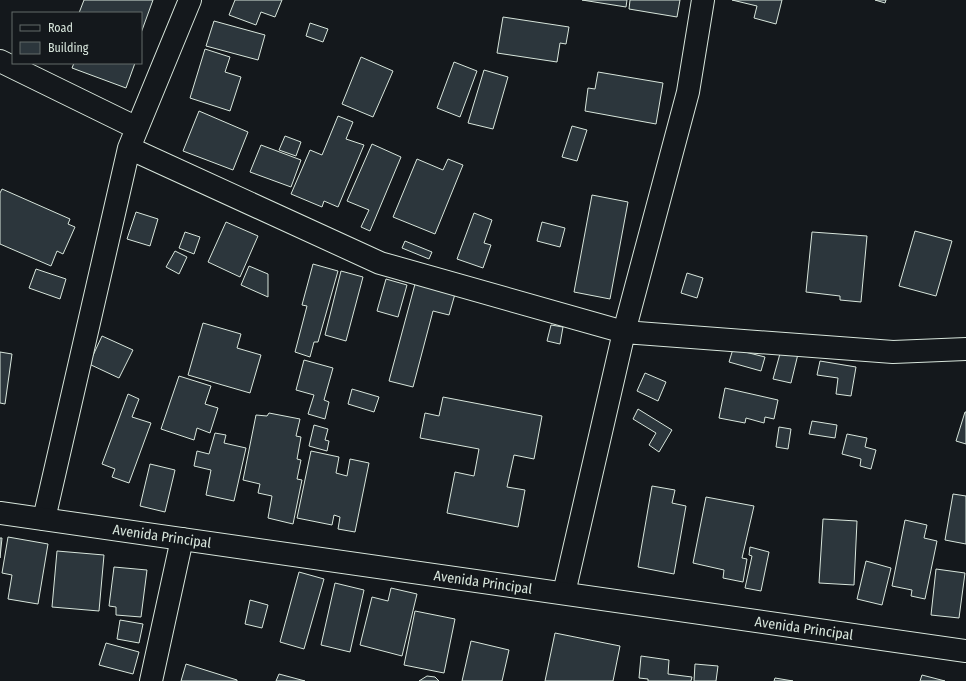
<svg xmlns="http://www.w3.org/2000/svg" width="966" height="681" font-family="'Fira Sans Condensed',sans-serif">
  <style>
    .building { fill: #2c363c; stroke: #d8e6dc }
    .lines { fill: none; stroke-linecap: round; stroke-linejoin: round }
    .street-casing { stroke: #d8e6dc; stroke-width: 24 }
    .secondary-casing { stroke: #d8e6dc; stroke-width: 24 }
    .street { stroke: #14181c; stroke-width: 22 }
    .secondary { stroke: #14181c; stroke-width: 22 }
    .labels { text-anchor: middle; stroke-width: 3; stroke-linejoin: round; paint-order: stroke }
    .street-label { font-size: 14px; fill: #d8e6dc; stroke: #14181c }
  </style>
  <rect width="100%" height="100%" fill="#14181c"/>
  <path class="building" d="M84,0h69l-12,33v-20h-62z
    M235,0h47l-7,17 -14,-5 -5,13 -27,-10z
    M582,0h45l-1,7z
    M630,0h50l-3,17 -48,-8z
    M732,0h50l-6,24 -22,-6 3,-12z
    M875,0h11l-1,3z
    M503,17l66,10 -3,17 -6,-1 -3,19 -60,-9z
    M214,21l51,14 -7,25 -52,-14z
    M310,23l18,6 -5,13 -17,-6z
    M205,49l25,8 -5,15 16,5 -11,34 -40,-13z
    M361,57l32,14 -20,46 -31,-13z
    M454,62l23,9 -17,46 -23,-9z
    M74,63h61l-9,25 -54,-20z
    M484,70l24,7 -15,52 -25,-6z
    M598,72l65,11 -7,41 -71,-13 3,-23 7,1z
    M199,111l49,21 -15,38 -50,-19z
    M338,116l15,6 -7,17 18,6 -26,62 -14,-6 -2,6 -31,-13 19,-44 12,5z
    M572,126l15,4 -10,31 -15,-4z
    M285,136l16,6 -5,14 -17,-6z
    M372,144l29,13 -31,74 -9,-4 8,-17 -22,-9z
    M261,145l40,15 -10,27 -41,-15z
    M417,159l26,11 5,-11 15,6 -28,69 -42,-17z
    M2,189l68,30 -2,5 7,3 -12,27 -6,-3 -6,15 -51,-22v-51z
    M592,195l36,7 -18,97 -36,-7z
    M136,212l22,7 -8,27 -23,-7z
    M474,213l18,7 -8,23 7,2 -8,23 -26,-9z
    M226,222l32,14 -18,41 -32,-15z
    M542,222l23,6 -5,19 -23,-6z
    M915,231l37,10 -16,55 -37,-10z
    M185,232l15,5 -6,17 -15,-6z
    M812,232l55,4 -6,66 -21,-2v-4l-34,-4z
    M405,241l27,11 -3,7 -27,-11z
    M175,251l12,6 -8,17 -13,-7z
    M313,264l25,7 -20,71h-4l-4,15 -15,-5 12,-46 -5,-1z
    M249,266l19,8v23l-27,-12z
    M36,269l30,10 -6,20 -31,-11z
    M341,271l22,6 -17,64 -21,-6z
    M687,273l16,5 -6,20 -16,-5z
    M386,279l21,6 -9,32 -21,-6z
    M415,284l40,10 -6,21 -16,-4 -20,76 -24,-6z
    M203,323l38,11 -4,14 24,7 -11,38 -62,-18z
    M551,325l12,2 -3,17 -13,-3z
    M102,336l31,14 -14,28 -30,-14z
    M733,349l32,8 -4,14 -32,-9z
    M781,350l17,4 -7,29 -18,-4z
    M0,352l12,2 -7,50 -5,-1z
    M304,360l29,8 -9,32 5,2 -4,17 -17,-5 6,-19 -18,-5z
    M820,361l36,6 -5,29 -15,-2 2,-16 -21,-3z
    M645,373l21,9 -8,19 -21,-10z
    M179,376l32,10 -6,18 13,4 -8,25 -13,-5 -3,12 -33,-11z
    M725,388l53,12 -4,19 -9,-2 -1,6 -18,-5 -1,5 -26,-5z
    M352,389l27,8 -5,15 -26,-8z
    M128,394l11,5 -7,18 19,6 -22,60 -17,-6 3,-8 -13,-5z
    M443,397l99,19 -8,43 -20,-4 -7,32 18,3 -7,37 -71,-14 8,-41 19,4 5,-27 -59,-11 5,-25 14,3z
    M638,409l34,21 -13,22 -10,-7 7,-12 -23,-14z
    M965,412h1v32l-10,-3z
    M269,413l31,6 -4,17 5,1 -4,22 4,1 -4,19 5,1 -9,44 -25,-6 4,-22 -14,-3 2,-9 -17,-4 13,-65 11,1z
    M812,421l25,4 -2,13 -26,-4z
    M314,425l14,4 -3,11 4,1 -2,10 -18,-5z
    M779,427l12,2 -3,20 -12,-2z
    M215,433l11,2 -2,8 22,5 -12,53 -28,-6 5,-25 -17,-4 3,-15 12,3z
    M847,434l20,4 -2,9 11,3 -5,19 -11,-3 1,-7 -19,-5z
    M311,451l28,6 -3,16 11,3 3,-17 19,4 -14,69 -17,-3 2,-12 -6,-2 -2,10 -35,-7z
    M150,464l25,6 -10,42 -25,-6z
    M652,486l23,4 -3,13 14,3 -12,68 -36,-7z
    M953,494l13,2v48l-21,-4z
    M706,497l48,9 -12,52 5,1 -4,23 -20,-4 1,-8 -31,-7z
    M823,519l34,2 -3,64 -35,-2z
    M905,520l22,5 -3,13 13,3 -12,58 -14,-3 1,-6 -20,-4z
    M8,537l40,7 -10,60 -30,-5 4,-24 -10,-2z
    M0,538h2l-2,20z
    M750,547l19,5 -8,39 -16,-3 7,-32 -3,-1z
    M57,551l47,4 -5,56 -47,-4z
    M866,561l25,7 -9,37 -25,-6z
    M114,567l33,3 -6,47 -25,-2v-8l-7,-1z
    M936,569l29,4 -6,45 -28,-3z
    M299,572l25,7 -20,70 -24,-7z
    M335,583l29,7 -14,62 -29,-7z
    M391,588l26,6 -15,62 -42,-11 12,-48 16,4z
    M250,600l18,5 -6,23 -17,-4z
    M415,611l40,8 -11,54 -40,-8z
    M120,620l23,4 -4,19 -22,-4z
    M555,633l65,13 -7,35h-68z
    M471,641l38,9 -7,31h-40z
    M106,643l33,9 -6,22 -34,-9z
    M641,656l28,4 -1,14 24,3 -1,4h-43v-2l-9,-1z
    M186,664l51,16v1h-56z
    M695,664l23,2 -2,15h-22z
    M279,674l26,7h-29z
    M922,675l23,6h-25z
    M427,676l8,1 4,4h-20z
    M775,678l18,3h-19z"/>
  <g class="lines">
    <defs>
      <path id="street" d="M0,61l137,67
        M129,148l251,115 244,69 269,20 73,-3
        M44,519l85,-371 61,-148
        M564,593l60,-261 64,-240 15,-92
        M151,681l31,-142"/>
      <path id="secondary" d="M0,513l966,138"/>
    </defs>
    <use href="#street" class="street-casing"/>
    <use href="#secondary" class="secondary-casing"/>
    <use href="#street" class="street"/>
    <use href="#secondary" class="secondary"/>
  </g>
  <g class="labels">
    <g class="street-label">
      <text transform="translate(162 536) rotate(8)" y="5">Avenida Principal</text>
      <text transform="translate(483 582) rotate(8)" y="5">Avenida Principal</text>
      <text transform="translate(804 628) rotate(8)" y="5">Avenida Principal</text>
    </g>
  </g>
  <rect x="12" y="12" width="130" height="52" fill="#14181c" stroke="#626a69"/>
  <rect x="20" y="25" width="20" height="6" fill="#14181c" stroke="#626a69"/>
  <text x="48" y="32" font-size="12" fill="#d8e6dc">Road</text>
  <rect x="20" y="42" width="20" height="12" fill="#2c363c" stroke="#626a69"/>
  <text x="48" y="52" font-size="12" fill="#d8e6dc">Building</text>
</svg>
